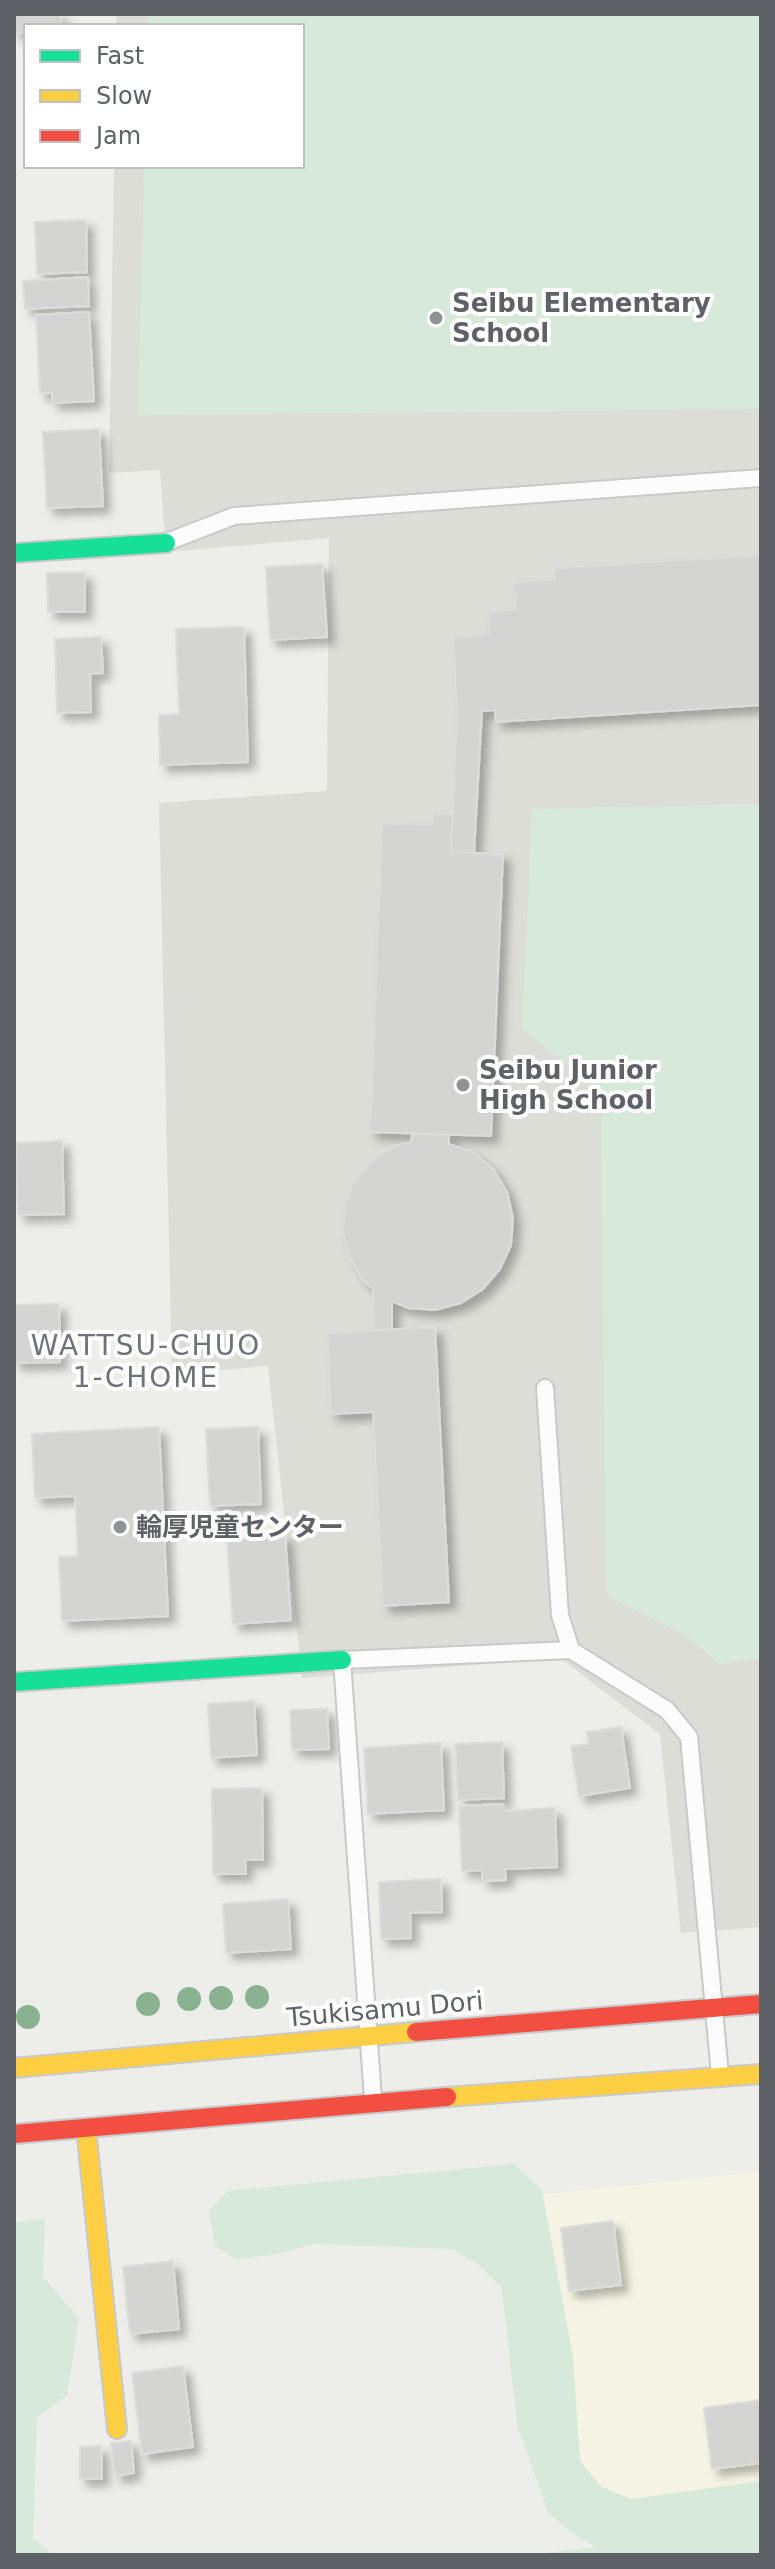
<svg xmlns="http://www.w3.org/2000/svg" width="775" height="2569" font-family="'DejaVu Sans','Noto Sans JP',sans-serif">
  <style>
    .commercial { fill: #f5f4e4 }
    .education { fill: #ddddd7 }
    .green { fill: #d7e9d8 }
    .building { fill: #d4d4d2; stroke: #dcdcd8; stroke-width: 2; filter: url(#shadow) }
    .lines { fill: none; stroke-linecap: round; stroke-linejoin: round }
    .lane-casing { stroke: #c9c9c9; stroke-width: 20 }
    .fast-casing { stroke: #c9c9c9; stroke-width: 22 }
    .slow-casing { stroke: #c9c9c9; stroke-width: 22 }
    .jam-casing { stroke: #c9c9c9; stroke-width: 22 }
    .lane { stroke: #fcfcfc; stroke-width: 16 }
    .fast { stroke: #16e098; stroke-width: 18 }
    .slow { stroke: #ffcf43; stroke-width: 18 }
    .jam { stroke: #f24e42; stroke-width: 18 }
    .tree { fill: #8bb290 }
    .poi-dot { fill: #909294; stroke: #fff; stroke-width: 3 }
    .labels { text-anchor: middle; stroke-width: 8; stroke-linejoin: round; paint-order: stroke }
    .poi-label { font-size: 26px; font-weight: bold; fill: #5e6166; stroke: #fff; text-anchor: start }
    .street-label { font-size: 26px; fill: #5e6166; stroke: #fff }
    .neighbourhood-label { font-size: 28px; letter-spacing: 2px; fill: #6f7278; stroke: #fff }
  </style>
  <defs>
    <filter id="shadow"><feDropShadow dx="7" dy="7" stdDeviation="4" flood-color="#0004"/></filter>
  </defs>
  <rect width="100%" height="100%" fill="#edede9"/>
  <path class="commercial" d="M761,2172v329l-189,24 -45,-329z"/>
  <path class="education" d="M117,14h644v1913l-80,6 -21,-199 -100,-76 -258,20 -34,-312 -96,8 -13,-571 168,-12 2,-253 -163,14 -6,-82 -51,3 5,-307h188v-140h-186z"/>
  <path class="green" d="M149,14h612v395l-623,6 6,-249h158v-140h-154z
    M761,804v854l-42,6 -35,-30 -78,-39 -5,-503 -79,-63 10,-220z
    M514,2164l28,26 31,167 7,103 20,26 31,13 130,-18v74h-230l65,-8 -26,-15 -22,-20 -31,-88 -15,-136 -25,-25 -26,-14 -136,-5 -37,10 -42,5 -21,-13 -6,-35 19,-20z
    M45,2218l-2,59 36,41 -12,77 -30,23 -4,120 21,17h-40v-332z"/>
  <path class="building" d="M14,14h47v12h-35v7h-12z
    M86,220l1,52 -50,2 -2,-52z
    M88,277l1,29 -64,3 -2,-28z
    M89,312l5,89 -42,2v-10h-12l-4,-78z
    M99,429l4,77 -56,2 -4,-76z
    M761,555v150l-265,17 -1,-12 -13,1 -8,142 -23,-1 6,-140 -4,-75 37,-3 -2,-22 28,-2 -2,-28 41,-3 -1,-11z
    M322,564l5,73 -57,3 -4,-73z
    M47,573h38v39h-37z
    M244,627l4,135 -88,3 -1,-50 20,-1 -3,-85z
    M101,637l2,36 -13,1 1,38 -34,1 -2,-74z
    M433,813l20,1 -2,38 52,2 -12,282 -121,-4 12,-309 50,2z
    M412,1133l37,2v9l24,8 20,17 14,23 6,26 -2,27 -11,24 -17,20 -22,14 -26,7 -27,-2 -16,-7v29h-18l-1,-41 -10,-9 -13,-23 -7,-25 2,-27 10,-25 18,-20 22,-14 16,-4z
    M62,1141l2,73 -46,1 -2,-72z
    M59,1304l1,58 -46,1v-58z
    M435,1327l14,275 -66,4 -10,-194 -42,2 -4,-81z
    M159,1427l9,189 -106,5 -3,-64 19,-1 -3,-60 -40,2 -3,-64z
    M258,1427l3,77 -51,2 -4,-77z
    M285,1535l6,85 -58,4 -6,-84z
    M254,1701l3,54 -46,3 -3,-54z
    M327,1709l2,40 -37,1 -2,-40z
    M621,1727l9,61 -51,8 -8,-50 18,-2 -2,-12z
    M502,1742l2,56 -46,2 -3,-56z
    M441,1743l3,67 -76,4 -4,-66z
    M262,1788l1,72h-18l1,14h-33l-1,-85z
    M503,1804l1,7 51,-3 2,59 -52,2 1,11 -24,1v-11l-20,1 -3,-65z
    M441,1879l1,33 -32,1 1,25 -30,1 -2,-57z
    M288,1899l3,50 -65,4 -3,-49z
    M613,2221l8,64 -52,6 -8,-63z
    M173,2261l6,68 -49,5 -7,-67z
    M183,2366l10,81 -51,7 -10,-81z
    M761,2400v63l-49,6 -8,-61z
    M131,2441l3,32 -19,3 -4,-33z
    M101,2446l1,33h-22v-32z"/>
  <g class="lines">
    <defs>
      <path id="lane" d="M167,542l67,-26 527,-38
        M545,1388l15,227 11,35 96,60 22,27 31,338
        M373,2099l-31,-439 229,-10"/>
      <path id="fast" d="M14,553l152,-10
        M14,1682l328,-22"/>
      <path id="slow" d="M14,2068l402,-36
        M447,2097l314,-23
        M86,2128l31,301"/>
      <path id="jam" d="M416,2032l345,-28
        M14,2134l433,-37"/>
    </defs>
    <use href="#lane" class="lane-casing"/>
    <use href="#fast" class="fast-casing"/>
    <use href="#slow" class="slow-casing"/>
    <use href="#jam" class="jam-casing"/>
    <use href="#lane" class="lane"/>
    <use href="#fast" class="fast"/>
    <use href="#slow" class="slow"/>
    <use href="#jam" class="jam"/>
  </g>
  <g class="tree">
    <circle cx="257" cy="1997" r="12"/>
    <circle cx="221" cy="1998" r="12"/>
    <circle cx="189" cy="1999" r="12"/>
    <circle cx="148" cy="2004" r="12"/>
    <circle cx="28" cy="2017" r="12"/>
  </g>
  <g class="poi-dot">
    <circle cx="436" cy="318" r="8"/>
    <circle cx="463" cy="1085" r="8"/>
    <circle cx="120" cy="1527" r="8"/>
  </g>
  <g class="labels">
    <g class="poi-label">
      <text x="452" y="312">Seibu Elementary<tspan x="452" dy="30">School</tspan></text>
      <text x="479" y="1079">Seibu Junior<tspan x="479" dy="30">High School</tspan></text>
      <text x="136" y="1536">輪厚児童センター</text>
    </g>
    <g class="street-label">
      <text transform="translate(385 2009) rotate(-5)" y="9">Tsukisamu Dori</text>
    </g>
    <g class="neighbourhood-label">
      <text x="146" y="1355">WATTSU-CHUO<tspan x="146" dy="32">1-CHOME</tspan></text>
    </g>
  </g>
  <rect width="775" height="2569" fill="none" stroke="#5e6166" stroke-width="32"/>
  <rect x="24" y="24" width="280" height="144" fill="#ffffff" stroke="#bfc0c2" stroke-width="2"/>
  <rect x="40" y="50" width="40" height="12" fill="#16e098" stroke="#bfc0c2" stroke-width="2"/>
  <text x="96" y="64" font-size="24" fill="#5e6166">Fast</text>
  <rect x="40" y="90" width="40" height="12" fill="#ffcf43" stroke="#bfc0c2" stroke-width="2"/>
  <text x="96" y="104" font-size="24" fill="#5e6166">Slow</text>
  <rect x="40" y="130" width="40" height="12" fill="#f24e42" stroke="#bfc0c2" stroke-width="2"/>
  <text x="96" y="144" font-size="24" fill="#5e6166">Jam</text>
</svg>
